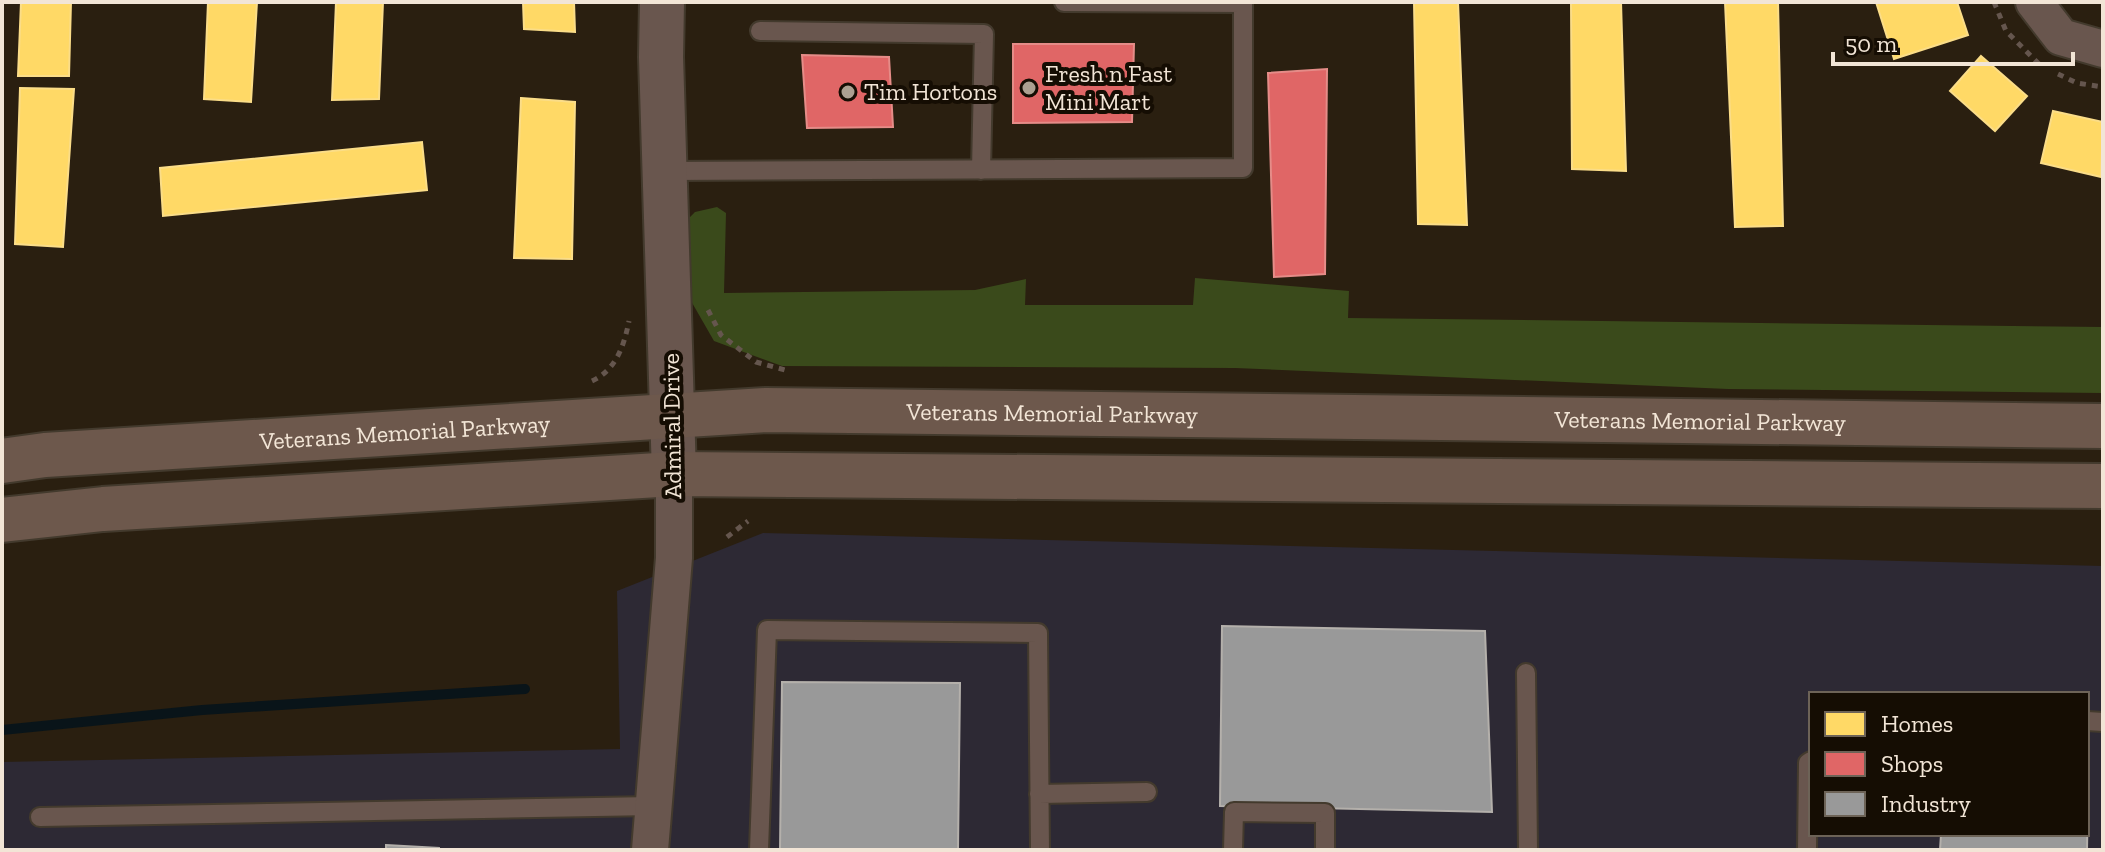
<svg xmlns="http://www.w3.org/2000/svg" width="2105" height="852" font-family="'Zilla Slab',serif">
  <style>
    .industrial { fill: #2d2934; fill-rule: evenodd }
    .green { fill: #3a4a1b }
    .homes { fill: #ffd966; stroke: #fbdd88; stroke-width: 2 }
    .shops { fill: #e06666; stroke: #e58c88; stroke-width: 2 }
    .industry { fill: #999; stroke: #b4b0ab; stroke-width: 2 }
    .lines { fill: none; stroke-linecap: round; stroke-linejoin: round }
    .stream { stroke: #091419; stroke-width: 10 }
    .service-casing { stroke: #433a2d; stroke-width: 22 }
    .minor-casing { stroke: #433a2d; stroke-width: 40 }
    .tertiary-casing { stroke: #433a2d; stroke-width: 48 }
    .trunk-casing { stroke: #433a2d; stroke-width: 48 }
    .path { stroke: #65564e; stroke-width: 5; stroke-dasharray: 6 6; stroke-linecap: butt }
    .service { stroke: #69564e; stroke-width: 18 }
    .minor { stroke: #69564e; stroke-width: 36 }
    .tertiary { stroke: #69564e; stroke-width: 44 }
    .trunk { stroke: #6d584c; stroke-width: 44 }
    .poi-dot { fill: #aca091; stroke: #150d03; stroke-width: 3 }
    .labels { text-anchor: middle; stroke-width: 8; stroke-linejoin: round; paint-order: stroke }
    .poi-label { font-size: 24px; fill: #f2e5d6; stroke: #150d03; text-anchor: start }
    .street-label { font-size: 24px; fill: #f2e5d6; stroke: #150d03 }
  </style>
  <rect width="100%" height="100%" fill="#2a1f10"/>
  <path class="industrial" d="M763,533l1340,33v284h-2101v-88l618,-13 -3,-158zM1811,694h276v140h-276z"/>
  <path class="green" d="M717,207l9,6 -2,80 251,-3 51,-11 -1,26h168l2,-27 154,13 -1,27 755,9v66l-375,-4 -493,-21 -453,-2 -68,-25 -27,-47 1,-75 7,-7z"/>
  <path class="homes" d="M21,2h50l-2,74h-51z
    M208,2h49l-6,100 -47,-3z
    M336,2h47l-4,97 -47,1z
    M523,2h51l1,30 -51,-3z
    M1414,2h44l9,223 -49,-1z
    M1571,2h50l5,169 -54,-2z
    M1725,2h53l5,224 -48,1z
    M1876,2h81l11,33 -74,24z
    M1981,56l46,40 -32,35 -45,-40z
    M20,88l54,1 -11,158 -48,-3z
    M521,98l54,4 -3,157 -58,-1z
    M2053,111l50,11 -2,55 -60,-14z
    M422,142l5,48 -264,26 -3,-48z"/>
  <path class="shops" d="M1013,44h121l-2,78 -119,1z
    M802,55l87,2 4,70 -86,1z
    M1327,69l-2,205 -51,3 -6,-204z"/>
  <path class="industry" d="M1222,626l263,5 7,181 -272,-6z
    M782,682l178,1 -2,167h-178z
    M2087,747h2l-2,103h-147l1,-16h146z
    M386,845l53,3v2h-53z"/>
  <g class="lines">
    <path class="stream" d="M2,730l200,-20 323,-21"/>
    <defs>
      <path id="service" d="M760,31l224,3 -3,136
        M665,171l578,-3v-165l-179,-1
        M1526,673l2,177
        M2087,721l16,1
        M1039,794l108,-2
        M40,817l614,-11
        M759,850l8,-220 271,3 2,217
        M1233,850l1,-38 91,1v37
        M1807,850l1,-87 3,-2"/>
      <path id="minor" d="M2034,2l27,35 42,12
        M650,850l24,-292v-84"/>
      <path id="tertiary" d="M662,2l-1,55 13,417"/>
      <g id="trunk">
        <path id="s1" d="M2,461l43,-6 721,-45 1337,16"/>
        <path d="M2,520l101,-11 571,-35 1429,12"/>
      </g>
    </defs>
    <use href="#service" class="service-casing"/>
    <use href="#minor" class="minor-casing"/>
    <use href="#tertiary" class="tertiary-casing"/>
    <use href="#trunk" class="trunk-casing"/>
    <path class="path" d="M1994,2l12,29 33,33
      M2058,74l19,9 26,4
      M708,310l13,25 35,27 29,8
      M592,381c24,-11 32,-35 37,-60
      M727,537l21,-16"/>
    <use href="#service" class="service"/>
    <use href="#minor" class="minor"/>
    <use href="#tertiary" class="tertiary"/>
    <use href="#trunk" class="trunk"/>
  </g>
  <g class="poi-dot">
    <circle cx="1029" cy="88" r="8"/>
    <circle cx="848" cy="92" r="8"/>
  </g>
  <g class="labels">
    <g class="poi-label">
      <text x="1045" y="82">Fresh n Fast<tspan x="1045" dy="28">Mini Mart</tspan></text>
      <text x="864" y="100">Tim Hortons</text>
    </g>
    <g class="street-label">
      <text dy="8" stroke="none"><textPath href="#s1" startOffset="1052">Veterans Memorial Parkway</textPath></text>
      <text dy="8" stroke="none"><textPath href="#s1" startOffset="1700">Veterans Memorial Parkway</textPath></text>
      <text transform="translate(672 426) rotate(-91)" y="8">Admiral Drive</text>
      <text dy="8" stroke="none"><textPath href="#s1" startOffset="404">Veterans Memorial Parkway</textPath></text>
    </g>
  </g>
  <rect width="2105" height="852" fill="none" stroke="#f2e5d6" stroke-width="8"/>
  <rect x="1809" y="692" width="280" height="144" fill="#150d03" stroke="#6d6357" stroke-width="2"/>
  <rect x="1825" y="712" width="40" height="24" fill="#ffd966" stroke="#6d6357" stroke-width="2"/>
  <text x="1881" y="732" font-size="24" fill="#f2e5d6">Homes</text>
  <rect x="1825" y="752" width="40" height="24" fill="#e06666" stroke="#6d6357" stroke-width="2"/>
  <text x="1881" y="772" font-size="24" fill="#f2e5d6">Shops</text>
  <rect x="1825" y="792" width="40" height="24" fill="#999999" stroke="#6d6357" stroke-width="2"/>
  <text x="1881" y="812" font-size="24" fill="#f2e5d6">Industry</text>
  <path d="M1833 52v12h240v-12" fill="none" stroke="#f2e5d6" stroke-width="4"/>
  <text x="1845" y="52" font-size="24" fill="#f2e5d6" stroke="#150d03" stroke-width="6" paint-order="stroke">50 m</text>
</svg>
